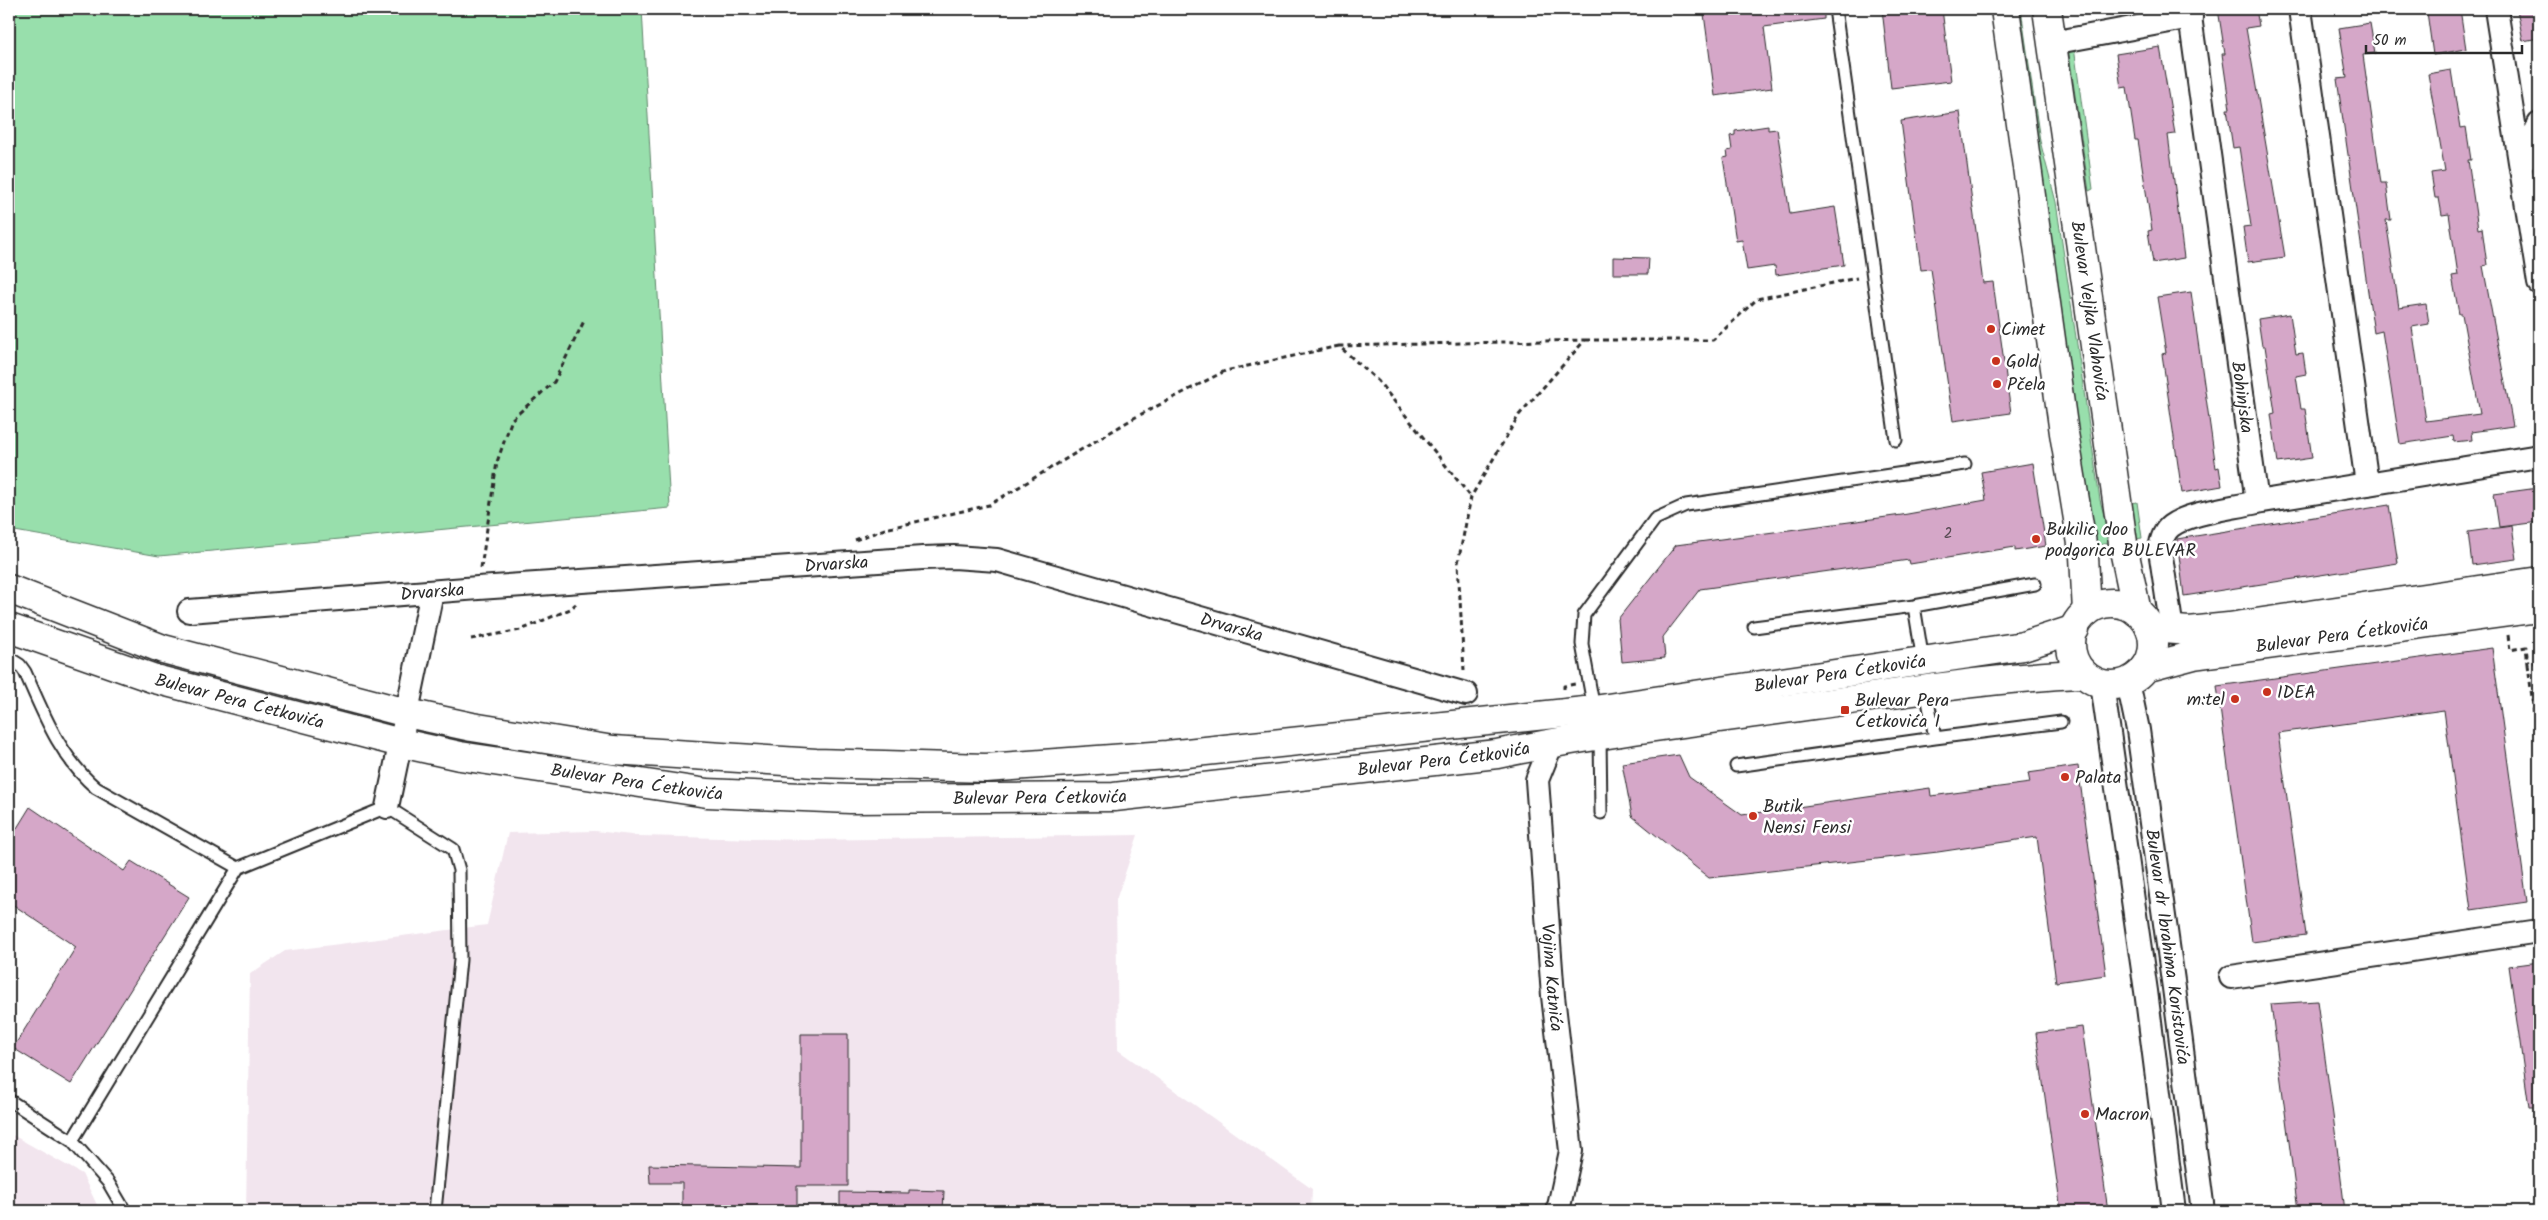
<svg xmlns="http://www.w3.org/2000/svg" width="2548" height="1220" font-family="Kalam,sans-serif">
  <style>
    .built { fill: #f2e5ee }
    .green { fill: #98dfac; stroke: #62856c }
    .building { fill: #d5a7c8; stroke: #2b2b2b }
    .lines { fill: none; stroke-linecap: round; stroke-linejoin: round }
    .service-casing { stroke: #2b2b2b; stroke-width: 15 }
    .minor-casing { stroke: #2b2b2b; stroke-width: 26 }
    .secondary-casing { stroke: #2b2b2b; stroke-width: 31 }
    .path { stroke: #2b2b2b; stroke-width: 3; stroke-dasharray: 5 4; stroke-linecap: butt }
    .service { stroke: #fff; stroke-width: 11 }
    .minor { stroke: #fff; stroke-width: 22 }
    .secondary { stroke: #fff; stroke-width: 28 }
    .poi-dot { fill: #c8321e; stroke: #fff; stroke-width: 2 }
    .labels { text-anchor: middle; stroke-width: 5; stroke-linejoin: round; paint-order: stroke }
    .number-label { font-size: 15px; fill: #564a52 }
    .street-label { font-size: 18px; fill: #2b2b2b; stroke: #fff }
    .poi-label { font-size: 18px; fill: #2b2b2b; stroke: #fff; text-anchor: start }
  </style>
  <rect width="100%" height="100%" fill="#fff"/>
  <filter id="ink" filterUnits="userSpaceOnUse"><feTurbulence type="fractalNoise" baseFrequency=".02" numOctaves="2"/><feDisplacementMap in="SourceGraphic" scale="10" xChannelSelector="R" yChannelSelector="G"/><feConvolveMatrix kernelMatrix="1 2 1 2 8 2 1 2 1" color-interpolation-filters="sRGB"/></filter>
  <g filter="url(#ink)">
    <path class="built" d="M595,831l45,5 166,4 332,-5 -22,65 2,150 194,139 -1,22h-1065l4,-237 35,-23 202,-26 21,-92z
      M9,1133l73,41 18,37h-91z"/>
    <path class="green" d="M9,9h633l28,499 -511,48 -150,-26z
      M2017,9h4l19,132 16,61 44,298 11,43 -20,3z
      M2068,47h6l19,142 -4,2z
      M2137,502l5,36 -6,1 -5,-36z"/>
    <path class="building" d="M1710,9h114v10l-60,8 8,61 -57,8 -11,-82 7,-1z
      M1882,9h60l9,72 -60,7z
      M2218,9h38l3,17 -13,2 39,229 -37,5 -5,-35 8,-1 -12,-79 -6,1 -6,-39h3l-8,-55h3z
      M2448,9h12l6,40 -33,6 -6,-43z
      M2517,9h22v29l-16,3z
      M2370,23l5,30 -12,2 18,128h5l5,37h-5l13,88 27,-4 3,20 -17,3 14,94 54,-7 -18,-100h-3l-7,-38 6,-1 -9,-61 -7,1 -3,-17h-4l-4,-25 14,-2 -17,-97 23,-4 9,58 6,-1 5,33h-3l10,69 4,-1 5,37 -4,1 30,160 -42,6 1,8 -18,2 -1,-6 -53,8 -18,-113 -8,2 -37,-254 10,-1 -8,-50z
      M2160,47l15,87 -7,1 16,123 -31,5 -5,-32 4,-1 -14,-90h-3l-8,-53 -6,1 -5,-34z
      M1960,112l23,171 10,-1 18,131 -58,8 -22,-152 -10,1 -20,-149z
      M1768,126v4l9,-1 13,85 45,-7 9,58 -68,10 -1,-9 -28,4 -5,-30 -6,1 -13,-83 5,-1 -1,-6 5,-1 -2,-14 5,-1v-4z
      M1613,257l36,1 -1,16h-35z
      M2191,292l25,176 3,-1 3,19 -40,7 -20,-139 4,-1 -9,-56z
      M2290,314l6,40 7,-1 3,21 -10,2 5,33h4l7,49 -34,5 -7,-49 4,-1 -10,-67h-3l-4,-27z
      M2033,463l13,83 -31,5v-4l-105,17 -1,-4 -209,29 -37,48 2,21 -43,4 -4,-43 58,-74 226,-30 84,-15 -5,-28z
      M2538,488l1,34 -40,5 -5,-33z
      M2389,505l9,58 -214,33 -7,-57z
      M2512,526l5,33 -45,6 -4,-33z
      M2492,648l35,254 -56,8 -27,-200 -166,23 28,202 -54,7 -35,-256z
      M1679,755l10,22 53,38 188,-27 1,8 99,-13 -2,-10 50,-7 28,209 -50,7 -19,-145 -99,15 -229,26 -77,-62 -10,-53z
      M30,807l94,64 7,-10 58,36 -118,187 -58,-36 63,-101 -67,-45v-61z
      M2539,962v145h-10l-20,-141z
      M2317,1001l16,114 12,96h-47l-27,-207z
      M2082,1027l26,184h-47l-25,-178z
      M801,1034h47v152h-51v22l-115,1v-26h-32l-1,-18 152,3z
      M909,1190l35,1 -1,20h-103v-19l69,1z"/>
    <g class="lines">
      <defs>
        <path id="service" d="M1835,9l61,431
          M1914,606l9,55
          M1754,627l160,-21 121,-22
          M9,658l11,7 5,7c19,43 35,85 71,116l142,80 149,-61 66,42 6,21 1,90 -25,251
          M1594,709l-12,-65 2,-29 71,-96 31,-14 279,-41
          M1600,735l1,78
          M1935,738l126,-16
          M1736,766l199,-28 -9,-48
          M9,1100l63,41 36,41 17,29
          M72,1141l166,-273"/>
        <g id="minor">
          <path id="s1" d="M2189,9l68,493 282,-46"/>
          <path d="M2300,9l67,475"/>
          <path d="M2496,9l43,274"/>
          <path d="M2052,43l139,-26"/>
          <path d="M2521,167l18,-43"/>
          <path id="s2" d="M189,611l289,-23 445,-30 31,-1 43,3 469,134"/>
          <path d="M2172,630l-12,-80c1,-9 3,-18 11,-24 19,-14 62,-18 86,-24"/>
          <path id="s3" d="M2128,682l10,48 36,258 29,223"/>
          <path d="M2102,684l44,307 28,220"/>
          <path id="s4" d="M1552,743l-15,37 16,216 18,155 -13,60"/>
          <path d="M387,807l45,-215"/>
          <path d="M2231,977l308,-46"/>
        </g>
        <g id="secondary">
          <path d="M2005,9l59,424 20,123 3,56"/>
          <path id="s5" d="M2047,9l77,541 13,62"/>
          <path id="s6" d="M9,589l154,60 244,64 65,14 141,23 203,13 170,5 181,-13 427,-45 429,-64 52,-17"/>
          <circle cx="2112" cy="644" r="41"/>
          <path id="s7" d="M9,628l146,51 246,64 59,13 247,37 143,6 264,-2 383,-43c104,-22 211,-34 317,-49 89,-12 180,-28 270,-31"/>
          <path d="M2150,628l39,3 40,-4 310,-46"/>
          <path id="s8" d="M2145,668l49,-13 345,-47"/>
        </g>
      </defs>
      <use href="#service" class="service-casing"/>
      <use href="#minor" class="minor-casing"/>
      <use href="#secondary" class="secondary-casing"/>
      <path class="path" d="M1585,340h128l44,-41 100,-21
        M855,540l30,-11 104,-24 145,-87 91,-47 114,-25
        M481,568l16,-106 15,-43 42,-37 31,-63
        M2508,635l2,15 16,-3 2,17 11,-2
        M471,639l50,-9 49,-21 6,-5
        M2528,664l11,93
        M1464,671l-6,-108 13,-66 48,-82 66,-75 -246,6 39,35 93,116
        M1564,689v-3l11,-2"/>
      <use href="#service" class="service"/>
      <use href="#minor" class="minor"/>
      <use href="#secondary" class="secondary"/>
    </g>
  </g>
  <g class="poi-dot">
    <circle cx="1991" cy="329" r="5"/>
    <circle cx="1996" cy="361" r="5"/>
    <circle cx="1997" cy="384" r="5"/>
    <circle cx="2036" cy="539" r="5"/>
    <circle cx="2267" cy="692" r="5"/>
    <circle cx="2235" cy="699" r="5"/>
    <rect x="1840" y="705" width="10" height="10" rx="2.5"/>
    <circle cx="2065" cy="777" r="5"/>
    <circle cx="1753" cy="816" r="5"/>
    <circle cx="2085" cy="1114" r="5"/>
  </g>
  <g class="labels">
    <g class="number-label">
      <text x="1948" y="538">2</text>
    </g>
    <g class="street-label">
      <text dy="6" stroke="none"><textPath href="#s5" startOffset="305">Bulevar Veljka Vlahovića</textPath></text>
      <text dy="6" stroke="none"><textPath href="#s1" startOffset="392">Bohinjska</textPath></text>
      <text dy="6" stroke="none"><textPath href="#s2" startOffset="649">Drvarska</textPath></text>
      <text dy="6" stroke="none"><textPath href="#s2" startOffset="244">Drvarska</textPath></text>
      <text dy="6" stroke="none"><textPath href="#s2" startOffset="1054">Drvarska</textPath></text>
      <text dy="6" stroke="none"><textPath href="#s8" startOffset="200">Bulevar Pera Ćetkovića</textPath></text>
      <text dy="6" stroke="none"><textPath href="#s6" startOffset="1860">Bulevar Pera Ćetkovića</textPath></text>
      <text dy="6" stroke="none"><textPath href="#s7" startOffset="242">Bulevar Pera Ćetkovića</textPath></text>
      <text dy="6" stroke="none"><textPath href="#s7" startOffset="1458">Bulevar Pera Ćetkovića</textPath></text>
      <text dy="6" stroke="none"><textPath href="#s7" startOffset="648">Bulevar Pera Ćetkovića</textPath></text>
      <text dy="6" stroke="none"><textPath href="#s7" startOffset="1052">Bulevar Pera Ćetkovića</textPath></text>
      <text dy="6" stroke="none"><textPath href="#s3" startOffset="268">Bulevar dr Ibrahima Koristovića</textPath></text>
      <text dy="6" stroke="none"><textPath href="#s4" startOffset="238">Vojina Katnića</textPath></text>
    </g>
    <g class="poi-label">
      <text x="2001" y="335">Cimet</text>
      <text x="2006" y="367">Gold</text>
      <text x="2007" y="390">Pčela</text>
      <text x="2046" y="535">Bukilic doo<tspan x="2046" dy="21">podgorica BULEVAR</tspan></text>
      <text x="2277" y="698">IDEA</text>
      <text x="2225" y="705" text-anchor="end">m:tel</text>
      <text x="1855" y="706">Bulevar Pera<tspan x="1855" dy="21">Ćetkovića I</tspan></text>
      <text x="2075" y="783">Palata</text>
      <text x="1763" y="812">Butik<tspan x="1763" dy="21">Nensi Fensi</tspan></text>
      <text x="2095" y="1120">Macron</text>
    </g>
  </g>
  <rect width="2548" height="1220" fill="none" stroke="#fff" stroke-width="30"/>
  <rect x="15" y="15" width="2518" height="1190" fill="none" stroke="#2b2b2b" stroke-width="2" filter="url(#ink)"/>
  <path d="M2366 45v8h156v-8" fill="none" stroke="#2b2b2b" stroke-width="2.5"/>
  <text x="2373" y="45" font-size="15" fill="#2b2b2b" stroke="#ffffff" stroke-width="4" paint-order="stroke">50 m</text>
</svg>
